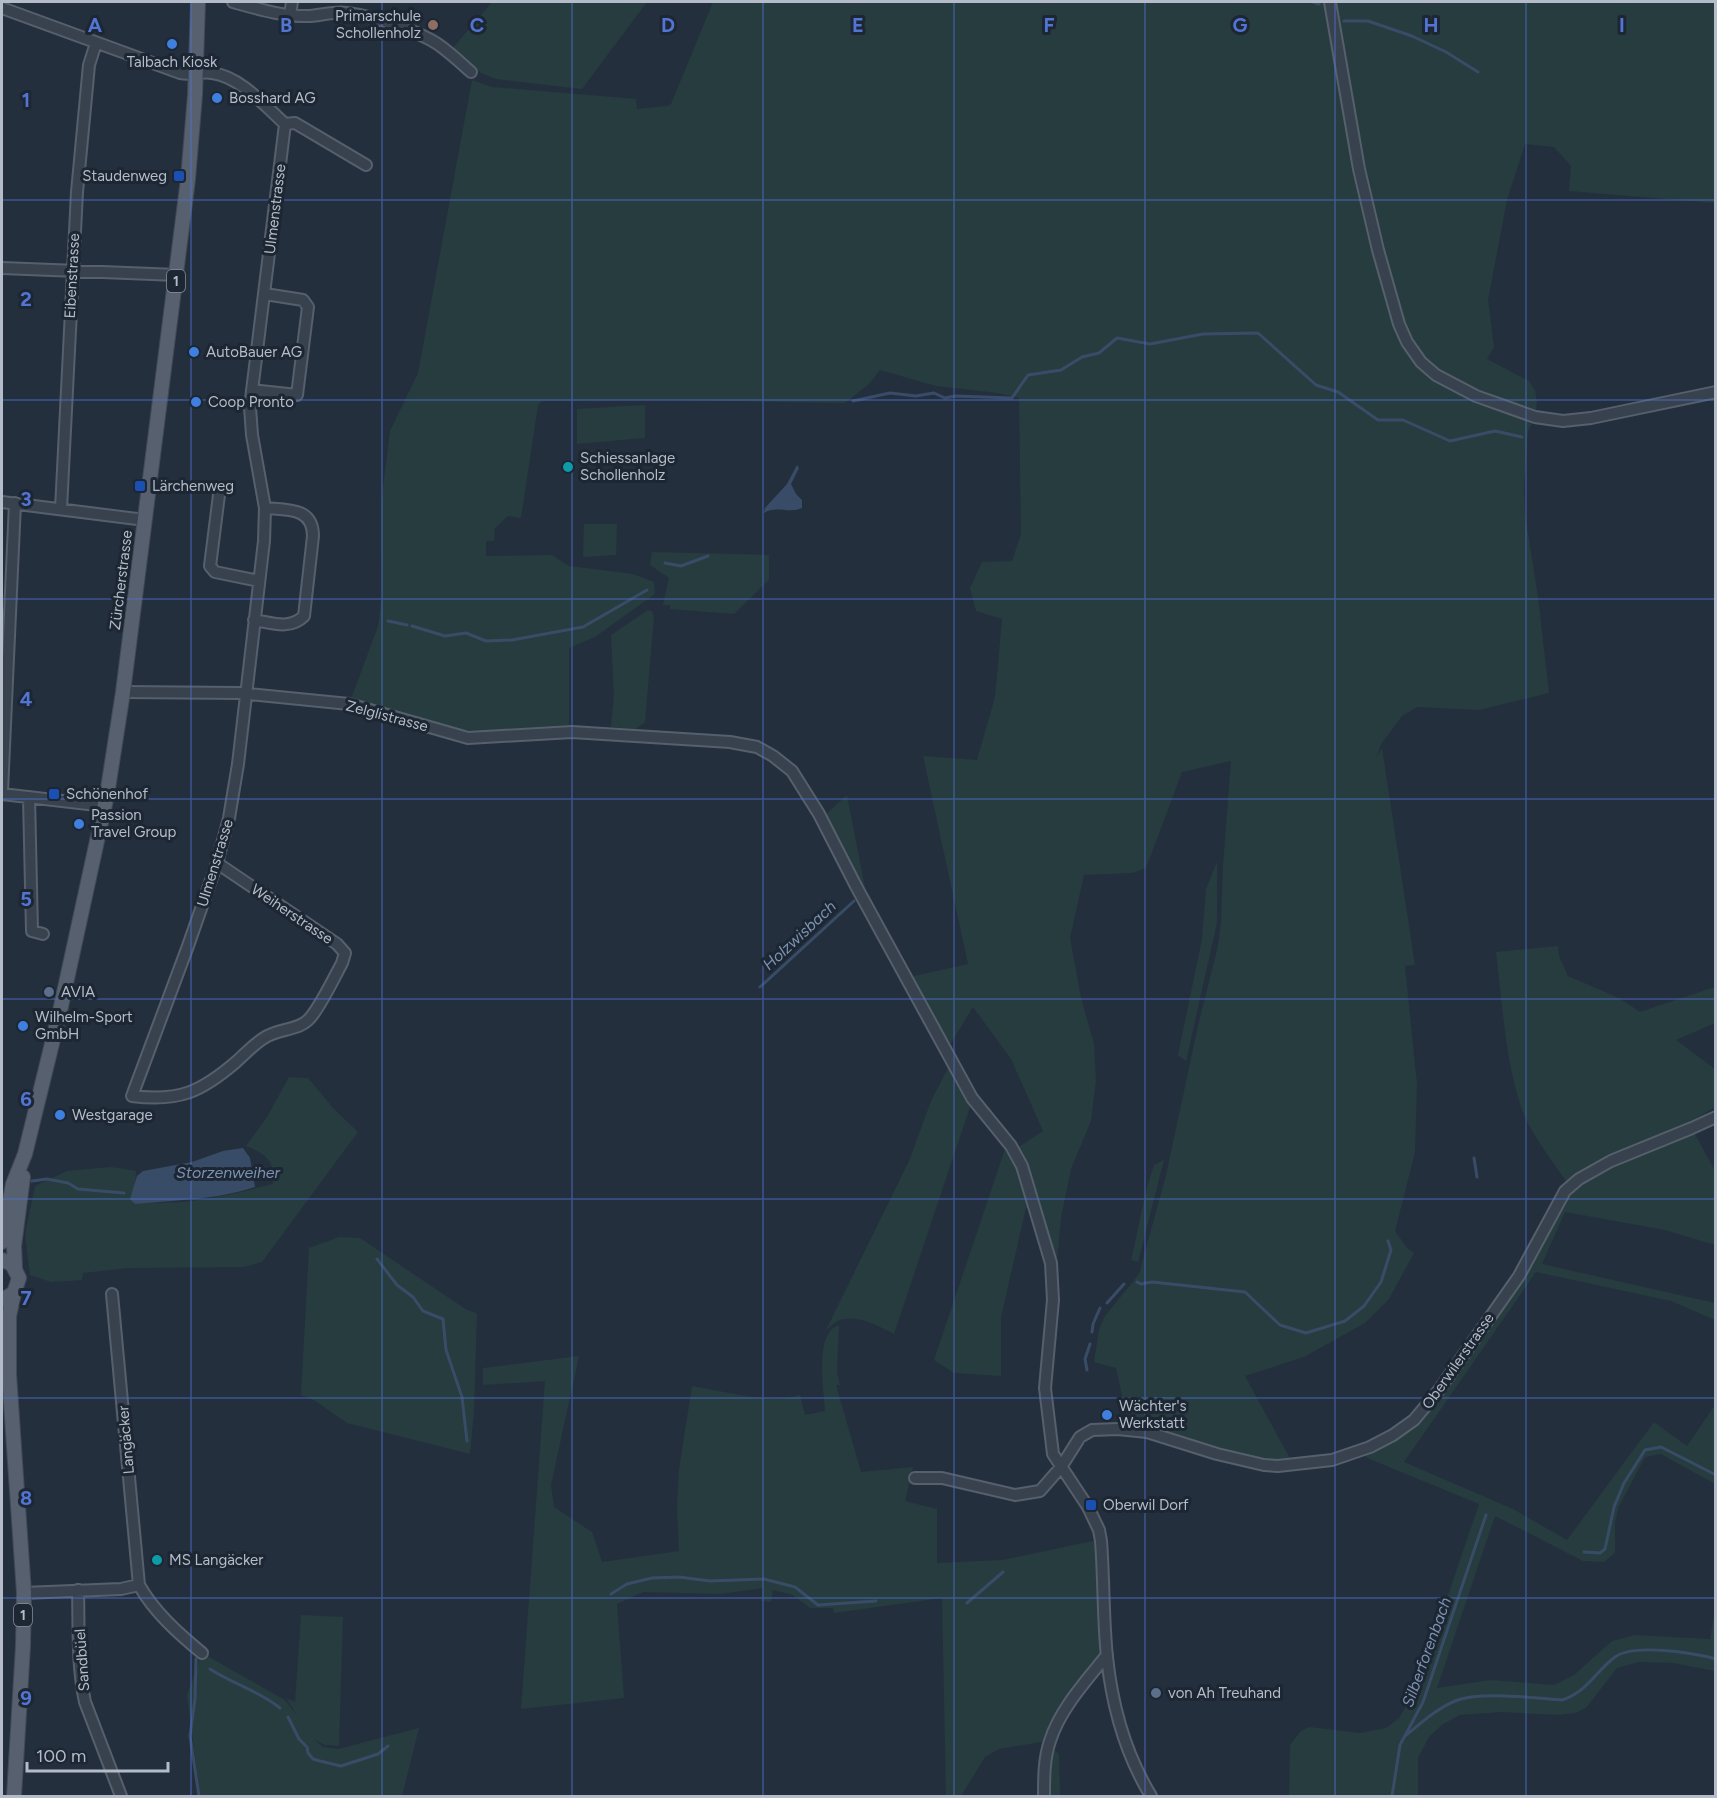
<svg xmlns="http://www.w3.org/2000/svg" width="1717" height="1798" font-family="Figtree,sans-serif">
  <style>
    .green { fill: #263c3f }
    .water { fill: #394c67 }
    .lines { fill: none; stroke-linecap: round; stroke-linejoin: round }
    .stream { stroke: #394c67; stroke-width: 3 }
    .minor-casing { stroke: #565f6c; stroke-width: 14 }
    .major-casing { stroke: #414a57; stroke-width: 16 }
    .minor { stroke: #38414e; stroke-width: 10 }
    .major { stroke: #56606e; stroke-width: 14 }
    .grid { fill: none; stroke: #5274d3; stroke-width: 1.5; stroke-opacity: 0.55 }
    .education-dot { fill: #8d6e63; stroke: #1d2633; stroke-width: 2 }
    .shop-dot { fill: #3f7fe0; stroke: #1d2633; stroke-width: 2 }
    .transit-dot { fill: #1a4fb4; stroke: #1d2633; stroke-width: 2 }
    .culture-dot { fill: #0f9aa8; stroke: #1d2633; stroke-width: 2 }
    .service-dot { fill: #5c6f8a; stroke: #1d2633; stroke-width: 2 }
    .labels { text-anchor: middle; stroke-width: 6; stroke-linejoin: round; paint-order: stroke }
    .shield { fill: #1d2633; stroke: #878f9c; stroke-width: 1.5 }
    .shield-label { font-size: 14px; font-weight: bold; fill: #b4bcc9 }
    .poi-label { font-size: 15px; fill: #b4bcc9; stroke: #1d2633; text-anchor: start }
    .street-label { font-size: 15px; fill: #b4bcc9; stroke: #1d2633 }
    .water-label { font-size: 16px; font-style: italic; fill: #7c92b1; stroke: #1d2633 }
    .grid-label { font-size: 20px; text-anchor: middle; font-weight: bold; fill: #5274d3; stroke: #1d2633; stroke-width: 6; stroke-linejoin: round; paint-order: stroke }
  </style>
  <rect width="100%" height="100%" fill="#242f3e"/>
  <path class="green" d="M492,2h155l-65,87 -86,-10 -15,-6 -29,-24z
    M713,2h1002v201l-146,-12 2,-25 -17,-19 -29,-3 -18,56 -19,100 6,47 -7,12 42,22 6,9 2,12 -2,15 -7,14 -4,56 1,27 13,83 11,96 -70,17 -62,-3 -15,9 -21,28 -4,13 5,-9 33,217 -10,1 12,118 -2,68 -20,79 12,17 7,5 -25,46 -24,24 -61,34 -59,19 47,86h-28l-68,-18 -37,-14 -31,-6 -12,-56 -22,-6 5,-33 6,-13 34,-42 27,-99 32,-149 20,-80 3,-24 2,-57 8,-104 -49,11 -36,96 -14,5 -48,2 -14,63 11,60 13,46 2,37 -5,40 -20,48 -10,49 -4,42h-4l-36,-112 26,-17 -32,-72 -38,-52 -25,41 -38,-71 58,-13 -45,-208 54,4 18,-63 7,-78 -26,-8 -6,-23 12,-26 30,-1 9,-27 -2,-136 -22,-5 -61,-7 -56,-16 -11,14 -24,19 -172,-3 -131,1 -4,4 -17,113 -13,-2 -13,12 -1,13h-8v15l66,-1 17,11 64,8 21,8 1,12 -60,43 -26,11v77l-93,6 -21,-1 -104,-31 27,-73 4,-31 -1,-91 9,-73 28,-58 54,-293 20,7 144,12 1,10 30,-3 4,-2z
    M645,405v33l-68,6v-35z
    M584,524h33l-1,31 -33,2z
    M652,552l117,3v25l-35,34 -64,-5v-4h-7l6,-27 -19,-13z
    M648,610l4,1 2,6 -9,105 -9,7 -25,-2 3,-32 -3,-60z
    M847,795l20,103 -43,-82z
    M1217,862v61l-31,138 -8,-6 24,-116 4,-50z
    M1558,946l1,10 9,20 51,22 21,14 75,-25v36l-39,17 39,29v38l-26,16 26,48v74l-50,-15 -100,-18 -23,52 173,39v17l-44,-19 -135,-29 -132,190 109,47 54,31 87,-118 33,24 28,-41v79l-54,-30 -16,3 -27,51 -3,15v30l-11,9 -21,-1 -88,-45 -58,172 54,-8 63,5 20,-10 38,-34 23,-6 75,4 5,-29v61l-42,-8 -34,-1 -22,6 -31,40 -11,5 -17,2 -57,-3 -41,3 -17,9 -14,13 -11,21v38h-129l1,-51 11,-14 8,-4 51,6 26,-5 13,-10 16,-26 64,-188 -112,-46 -4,-5 65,-42 142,-224c-16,-24 -42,-56 -50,-83 -15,-48 -18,-102 -24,-152z
    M949,1066l22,38 -77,230c-16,-8 -38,-21 -56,-13 -4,2 -8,6 -12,9l83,-169 22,-60z
    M289,1077l19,1 26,31 24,23 -96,130 -18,5 -116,1 -45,5 -1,7 -31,2 -21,-7 -5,-41 10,-48 32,-15 44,-4 25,4 -2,29c41,9 99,-6 139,-16 1,-24 -5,-29 -27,-38l21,-29z
    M1006,1146l14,22 12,40h-6l-25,109v59l-47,-3 -20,-13z
    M1164,1160l-26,102 -7,-2c8,-32 12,-64 23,-95z
    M339,1237l21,1 107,72 10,3 -3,98 -4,43 -123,-31 -33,-23 -13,-5 8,-147z
    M839,1325l-2,47 3,13h-4l25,87 52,-5 -8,34 32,8v54l66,-3 94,-20 7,114 -57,87 -48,8 -14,8 -24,39h-15l-4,-198 -108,15 -1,-5h-23l-17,-13 -20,-5 -2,12 -10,-1 2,-13 -43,6 -77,-2 -26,12 7,94 -103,11 24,-328 -62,4v-17l96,-12 -28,129 3,22 38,25 10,30 77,-11 -2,-44 2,-38 13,-83c32,5 78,19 108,9l5,20 20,-4c-1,-20 -9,-64 6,-81 2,-3 5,-3 8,-5z
    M301,1615l42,2 -4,129 -14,-1 -11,-6 9,8 15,2 81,-21 -17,68h-202l-13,-101 15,-42 83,47 13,17 -12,-19 9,4z
    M1051,1747l8,7 1,42h-13z"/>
  <path class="water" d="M797,465l2,3 -8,16 5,10 6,6v8c-12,6 -27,-3 -38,5l1,-5 22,-24z
    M243,1148l7,10 5,29c-39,13 -80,13 -120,17l-5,-5 7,-23 6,-5 49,-9 31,-11z"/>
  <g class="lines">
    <path class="stream" d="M1313,2l6,2
      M1344,21h24l44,15 34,16 32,20
      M853,401l37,-8 26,3 18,-3 11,5 10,-2 57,2 16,-23 33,-5 21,-13 17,-4 18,-15 33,6 53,-10 55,-1 58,52 22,7 40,28h25l47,21 45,-10 27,6
      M665,563l16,3 27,-10
      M388,621l19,4
      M412,626l33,10 21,-3 20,8 26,-1 71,-13 64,-37
      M760,987l94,-86
      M1474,1158l3,19
      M32,1181l15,-2 21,4 10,6 46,4
      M377,1259l20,26 16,12 10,14 20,8 3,31 16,47 5,44
      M1137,1282l4,2 11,-2 93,10 35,33 26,8 39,-12 19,-15 17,-24 10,-32 -3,-9
      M1107,1303l17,-19
      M1092,1332l1,-8 7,-16
      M1087,1370l-2,-11 5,-15
      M1584,1552l16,1 5,-4 9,-42 10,-24 21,-33 16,-3 55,28
      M611,1594l16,-10 25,-6 27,-1 31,4 54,-2 31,8 23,18 58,-4
      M967,1603l36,-31
      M196,1659l-1,40 -5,37 9,60
      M210,1669c23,15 49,22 70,39
      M288,1717l11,22 8,8 1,6 5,6 7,2 21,5 37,-12 10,-8
      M1405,1736c15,-12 31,-27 50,-35 25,-10 79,-3 107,-1 24,-7 34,-29 53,-43 19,-14 79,-4 101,2
      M1392,1796l8,-51 23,-43 63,-187"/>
    <defs>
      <path id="minor" d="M233,2c25,7 51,15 77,14 13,-1 25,-5 37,-3 28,4 59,14 84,27 15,8 27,21 40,32
        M1330,2l29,167 19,81 21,74 8,18 14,20 15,13 40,21 59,21 28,4 28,-3 125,-26
        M2,8l178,65c11,3 21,-2 32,0 29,4 52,32 73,51l10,-1 71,42
        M290,15l2,-13
        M2,268l175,7
        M252,390l45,5 11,-88 -5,-7 -38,-6
        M220,487l-10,79 5,6 44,9
        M2,502l143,18
        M61,509l16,-317 12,-127 7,-22
        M254,620c18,3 36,10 50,-4l9,-80c0,-29 -26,-26 -48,-28
        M123,692l116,1 110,11 119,34 104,-6 158,10 27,5 16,9 19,15 27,43 38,74 115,210 39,48 11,20 29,97 2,37 -8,88 8,66 35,53 11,23 2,11c3,39 2,78 6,116 5,48 19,98 44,139
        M2,791l13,-288
        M2,794l103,12
        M29,797l3,134 11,3
        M217,863l120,81 8,9 -3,10c-8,15 -22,44 -32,55 -11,13 -32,10 -46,20 -10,6 -19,16 -28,24 -35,30 -57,40 -104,34l56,-150 29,-83 12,-45 9,-54 26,-223 1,-33 -13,-73 -2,-28 35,-283
        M915,1478h27l73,17 25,-4 21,-24 19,-30 12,-7 26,-1 29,3 70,22 47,11 14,1 54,-6 38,-13 23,-12 21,-15 25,-30 80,-114 46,-85 14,-12 32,-18 81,-33 24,-11
        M139,1585c15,27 40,49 63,68
        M78,1590c1,37 -1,75 7,112l36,94
        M24,1593l97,-4 18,-4 -27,-291
        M1044,1796c0,-18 0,-38 6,-55 10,-32 36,-60 57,-86"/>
      <path id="major" d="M2,1242l11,-58 12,-30 35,-143 47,-216 16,-103 65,-513 7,-84 3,-93
        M2,1260l10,4 7,14 -5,15 -12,7
        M15,1268l-1,-22 9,-69
        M14,1293l-5,23v58l15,219 -1,53 -9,150"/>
    </defs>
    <use href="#minor" class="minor-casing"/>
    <use href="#major" class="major-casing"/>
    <use href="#minor" class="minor"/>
    <use href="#major" class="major"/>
  </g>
  <path class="grid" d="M191,2v1794M382,2v1794M572,2v1794M763,2v1794M954,2v1794M1145,2v1794M1335,2v1794M1526,2v1794M2,200h1714M2,400h1714M2,599h1714M2,799h1714M2,999h1714M2,1199h1714M2,1398h1714M2,1598h1714"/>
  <circle class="education-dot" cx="433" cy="25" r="6"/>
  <g class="shop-dot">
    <circle cx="172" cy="44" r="6"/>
    <circle cx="217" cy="98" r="6"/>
    <circle cx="194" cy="352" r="6"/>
    <circle cx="196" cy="402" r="6"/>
    <circle cx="79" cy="824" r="6"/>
    <circle cx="23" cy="1026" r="6"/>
    <circle cx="60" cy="1115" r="6"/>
    <circle cx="1107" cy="1415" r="6"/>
  </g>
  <g class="transit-dot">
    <rect x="173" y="170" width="12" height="12" rx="3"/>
    <rect x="134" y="480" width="12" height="12" rx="3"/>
    <rect x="48" y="788" width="12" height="12" rx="3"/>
    <rect x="1085" y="1499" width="12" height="12" rx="3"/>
  </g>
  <g class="culture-dot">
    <circle cx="568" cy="467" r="6"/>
    <circle cx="157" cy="1560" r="6"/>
  </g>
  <g class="service-dot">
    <circle cx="49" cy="992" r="6"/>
    <circle cx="1156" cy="1693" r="6"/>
  </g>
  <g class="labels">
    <g class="shield">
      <rect x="167" y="270" width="18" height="22" rx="4.5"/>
      <rect x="14" y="1604" width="18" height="22" rx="4.5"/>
    </g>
    <g class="shield-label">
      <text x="176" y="286">1</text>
      <text x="23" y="1620">1</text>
    </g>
    <g class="poi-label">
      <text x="421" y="21" text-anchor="end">Primarschule<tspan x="421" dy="17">Schollenholz</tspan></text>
      <text x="172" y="67" text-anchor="middle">Talbach Kiosk</text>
      <text x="229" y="103">Bosshard AG</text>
      <text x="167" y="181" text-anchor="end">Staudenweg</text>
      <text x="206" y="357">AutoBauer AG</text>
      <text x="208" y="407">Coop Pronto</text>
      <text x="580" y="463">Schiessanlage<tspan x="580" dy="17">Schollenholz</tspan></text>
      <text x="152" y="491">Lärchenweg</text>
      <text x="66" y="799">Schönenhof</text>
      <text x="91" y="820">Passion<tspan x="91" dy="17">Travel Group</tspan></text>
      <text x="61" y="997">AVIA</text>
      <text x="35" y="1022">Wilhelm-Sport<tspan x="35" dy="17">GmbH</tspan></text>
      <text x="72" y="1120">Westgarage</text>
      <text x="1119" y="1411">Wächter's<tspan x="1119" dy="17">Werkstatt</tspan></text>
      <text x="1103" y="1510">Oberwil Dorf</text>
      <text x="169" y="1565">MS Langäcker</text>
      <text x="1168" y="1698">von Ah Treuhand</text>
    </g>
    <g class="street-label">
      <text transform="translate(275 209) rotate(-83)" y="5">Ulmenstrasse</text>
      <text transform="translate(72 276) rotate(-87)" y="5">Eibenstrasse</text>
      <text transform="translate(121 580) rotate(-83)" y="5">Zürcherstrasse</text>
      <text transform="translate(387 716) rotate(15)" y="5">Zelglistrasse</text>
      <text transform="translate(215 863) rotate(-73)" y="5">Ulmenstrasse</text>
      <text transform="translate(292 914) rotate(34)" y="5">Weiherstrasse</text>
      <text transform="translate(1458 1361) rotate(-55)" y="5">Oberwilerstrasse</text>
      <text transform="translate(126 1440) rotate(-95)" y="5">Langäcker</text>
      <text transform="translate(82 1660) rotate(-94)" y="5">Sandbüel</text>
    </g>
    <g class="water-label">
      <text transform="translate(799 935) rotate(-43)" y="6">Holzwisbach</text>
      <text x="228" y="1178">Storzenweiher</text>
      <text transform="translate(1426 1652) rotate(-70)" y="6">Silberforenbach</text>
    </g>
  </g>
  <g class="grid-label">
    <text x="95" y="32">A</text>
    <text x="286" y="32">B</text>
    <text x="477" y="32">C</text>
    <text x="668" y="32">D</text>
    <text x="858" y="32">E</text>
    <text x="1049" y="32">F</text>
    <text x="1240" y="32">G</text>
    <text x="1431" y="32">H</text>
    <text x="1622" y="32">I</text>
    <text x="26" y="107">1</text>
    <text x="26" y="306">2</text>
    <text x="26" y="506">3</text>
    <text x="26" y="706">4</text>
    <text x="26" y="906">5</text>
    <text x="26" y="1106">6</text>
    <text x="26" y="1305">7</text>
    <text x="26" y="1505">8</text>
    <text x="26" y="1705">9</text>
  </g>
  <rect width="1717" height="1798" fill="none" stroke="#b4bcc9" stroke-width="6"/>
  <path d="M27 1762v9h141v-9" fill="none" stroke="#b4bcc9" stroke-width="3"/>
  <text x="36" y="1762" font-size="18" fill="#b4bcc9" stroke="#1d2633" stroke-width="4.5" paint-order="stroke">100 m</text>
</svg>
